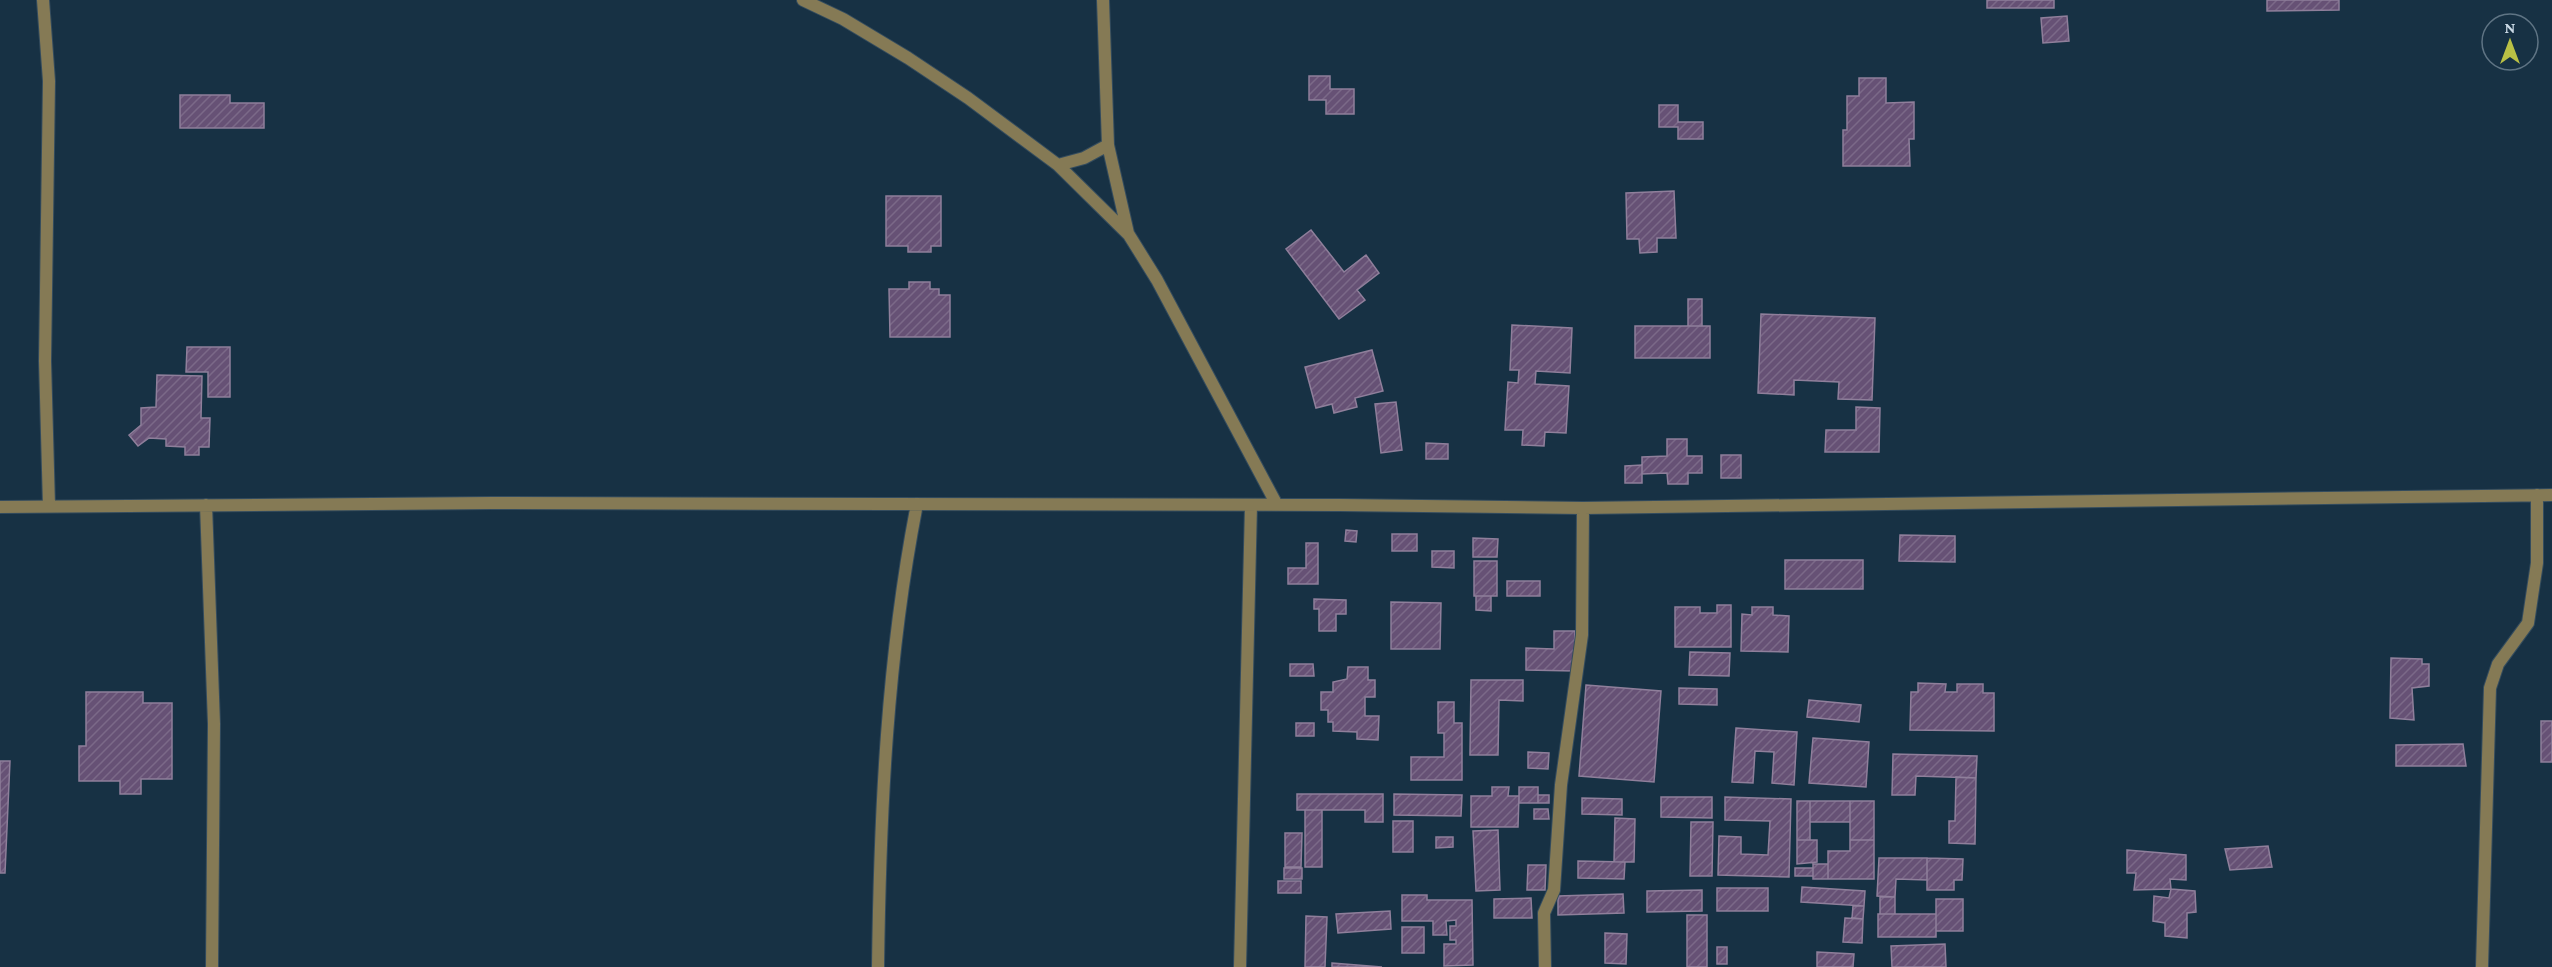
<svg xmlns="http://www.w3.org/2000/svg" width="2552" height="967" font-family="'Crimson Pro',serif">
  <style>
    .building { fill: url(#building-hatch); stroke: #8f7f9b; stroke-width: 1.5 }
    .lines { fill: none; stroke-linecap: round; stroke-linejoin: round }
    .minor-casing { stroke: #344c5e; stroke-width: 14 }
    .minor { stroke: #857a55; stroke-width: 12 }
  </style>
  <defs>
    <pattern id="building-hatch" width="6" height="6" patternUnits="userSpaceOnUse" patternTransform="scale(1.5)"><rect width="6" height="6" fill="#665175"/><path d="M-1 1l2-2M0 6l6-6M5 7l2-2" fill="none" stroke="#7b6988"/></pattern>
  </defs>
  <rect width="100%" height="100%" fill="#173144"/>
  <path class="building" d="M1987,0h67v8h-67z
    M2267,0h72v10l-72,1z
    M2067,16l2,25 -26,2 -2,-25z
    M1309,76h21v13h24v25h-28v-14h-17z
    M1859,78h27v25l28,-1v37h-5l1,27h-67v-36h4v-34h12z
    M180,95h50v8h34v25h-84z
    M1659,105h19v17h25v17h-25v-12h-19z
    M1674,191l2,47h-19v14l-17,1 -1,-14h-12l-1,-46z
    M886,196h55v50h-10v6h-23v-6h-22z
    M1311,230l33,42 22,-17 13,18 -22,17 8,10 -26,19 -53,-70z
    M909,282h21v7h9v6h11v42h-60l-1,-48h20z
    M1688,299h14v27h-14z
    M1761,314l114,4 -3,82 -34,-1 1,-17 -45,-2v15l-36,-2z
    M1512,325l60,3 -2,45 -34,-2 -1,13 34,2 -3,47 -21,-1 -1,14 -22,-1 1,-15h-18l3,-48 10,1 1,-13h-9z
    M1635,326h75v32h-75z
    M187,347h43v50h-22v-25h-22z
    M1372,350l11,41 -28,7 2,9 -23,6 -2,-9 -16,4 -11,-41z
    M157,375l45,1 -1,42h9l-1,29h-10v8h-14v-8l-19,-1v-7l-17,-1 -11,8 -9,-11 12,-10v-17l15,-1z
    M1396,402l6,48 -21,3 -6,-49z
    M1856,407l24,1 -1,44h-54l1,-22h30z
    M1667,439h20v17h15v17h-14v11h-20l-1,-11 -25,1v-17l25,-1z
    M1426,443l22,1v15h-22z
    M1721,455h20v23h-20z
    M1642,465v18h-17v-17z
    M1346,530l11,1 -1,11 -11,-1z
    M1392,534h25v17h-25z
    M1900,535l55,1v26l-56,-1z
    M1473,538l25,1 -1,18h-24z
    M1306,543h12v41h-30v-16h18z
    M1432,551h22v17l-22,-1z
    M1785,560h78v29h-78z
    M1474,561h23v35h-23z
    M1507,581h33v15h-33z
    M1476,596h15v15l-15,-1z
    M1314,599l32,1v14h-10v17h-17v-22h-5z
    M1391,602l50,1 -1,46h-49z
    M1717,605h14v42h-56v-40h25v6h17z
    M1752,607h21v8l16,1 -1,36 -47,-1 1,-37 10,1z
    M1554,631h21l-1,40 -48,-1v-22l28,1z
    M1690,652l40,1 -1,23 -40,-1z
    M2391,658l31,1v5h7v22l-17,2 2,32 -24,-2z
    M1290,664h23l1,12h-24z
    M1348,667h20v13h7v17h-10v19h14l-1,24 -21,-1v-7l-24,-1v-9h-5v-12h-7v-18h12v-10l14,-3z
    M1471,680h52v21l-24,-1 -1,55h-28z
    M1918,683l28,1 -1,8h12v-8h26v9h11v38l-84,-1 1,-38h7z
    M1586,685l75,6 -7,91 -75,-6z
    M1679,688l38,1v16l-38,-1z
    M86,692h57v11h29v76h-31v15h-21v-13h-41v-35h7z
    M1809,700l52,5 -2,17 -52,-5z
    M1438,702h16v21h8v57h-51v-23h33v-24h-6z
    M2541,721h11v41h-11z
    M1296,723h18v13h-18z
    M1736,728l61,4 -3,53 -22,-2 2,-31 -19,-1 -2,32 -21,-1z
    M1813,738l56,4 -3,45 -57,-4z
    M2463,744l3,22h-70v-21z
    M1528,752l21,1 -1,16 -20,-1z
    M1893,754l84,2 -1,22 -60,-2 -1,19h-23z
    M0,761h10l-5,112h-5z
    M1956,777l20,1 -1,66 -26,-1v-22h6z
    M1492,787h17l-1,9h11l-1,31h-47v-31h21z
    M1519,787h19v16h-19z
    M1297,794h86v28h-18v-12h-68z
    M1394,794l68,1 -1,21 -67,-1z
    M1538,795h11v8h-11z
    M1661,797h51v21l-51,-1z
    M1725,797l66,2 -2,78 -71,-2 1,-39 22,1v17l27,1 2,-34 -45,-1z
    M1582,798l40,1v16l-40,-1z
    M1797,801h13v39h-13z
    M1810,801h40v21h-40z
    M1850,801h24v39h-24z
    M1534,809h14l1,10h-15z
    M1305,810h17v57h-17z
    M1615,818l20,1 -1,43h-20z
    M1393,821h20v31h-20z
    M1691,822h22l-1,54h-22z
    M1498,830l2,60 -24,1 -3,-60z
    M1285,833h17l-1,34h-16z
    M1436,837h17v10l-17,1z
    M1797,840h20v22l-20,2z
    M1850,840h24v39h-46v-28h22z
    M2268,846l4,21 -42,3 -5,-21z
    M2127,850l59,5v25l-16,-1 1,10 -37,1 2,-17h-9z
    M1879,858h48v22l-31,-1 -1,18 -18,-1z
    M1927,858l36,1 -1,21h-8v10h-27z
    M1578,861l47,1 -1,17 -46,-1z
    M1813,864h15v15h-15z
    M1528,865h18l-1,25h-18z
    M1284,868h18v11h-18z
    M1795,868h18v8h-18z
    M1278,881h23v12h-23z
    M1802,887l63,4 -1,15 -63,-4z
    M1717,888h51v23h-51z
    M2171,889l24,2 1,21 -9,1v25l-22,-2v-13l-12,-2 1,-25 15,2z
    M1702,890v21l-55,1v-21z
    M1623,894l1,19 -66,2v-19z
    M1402,895h25v5h45l1,65 -29,1v-22h12v-4h-6v-14h6v-6l-10,1 1,14h-14v-14h-31z
    M1880,897h15v17h-15z
    M1531,898l1,20h-38v-19z
    M1936,899h27v32h-27z
    M1853,906h11l-1,13 -11,-1z
    M1390,911l1,18 -53,4 -2,-19z
    M1878,914h58v23h-58z
    M1687,915h20v52h-20z
    M1306,916l21,1 -2,50h-20z
    M1845,918l18,1 -1,24 -19,-1z
    M1402,927h22v26h-22z
    M1605,933l22,1 -1,30 -21,-1z
    M1945,944l1,23h-54l-1,-21z
    M1717,947h10v17h-10z
    M1817,952l37,2 -1,13h-36z
    M1332,963l50,4h-50z"/>
  <g class="lines">
    <defs>
      <path id="minor" d="M43,0l6,81 -4,280 4,145
        M803,0l40,19 65,39 60,40 90,67 71,70 28,45 120,225
        M1103,0l5,145 20,88
        M1058,165l26,-7 24,-13
        M206,505l8,219 -2,243
        M0,507l491,-4 849,2 243,3 969,-13
        M878,967c2,-155 9,-310 39,-463
        M1240,967l11,-462
        M1545,967l-1,-54 10,-23 7,-105 21,-150 1,-127
        M2482,967l8,-279 8,-24 30,-41 9,-60v-68"/>
    </defs>
    <use href="#minor" class="minor-casing"/>
    <use href="#minor" class="minor"/>
  </g>
  <g transform="translate(2510 42)"><circle r="28" fill="#173144" stroke="#5f7484" stroke-width="1.5"/>
  <path d="M0-4.5L10 22L0 15L-10 22Z" fill="#bac045"/>
  <text y="-9" font-size="16" font-weight="bold" text-anchor="middle" fill="#cad9e5">N</text>
  </g>
</svg>
